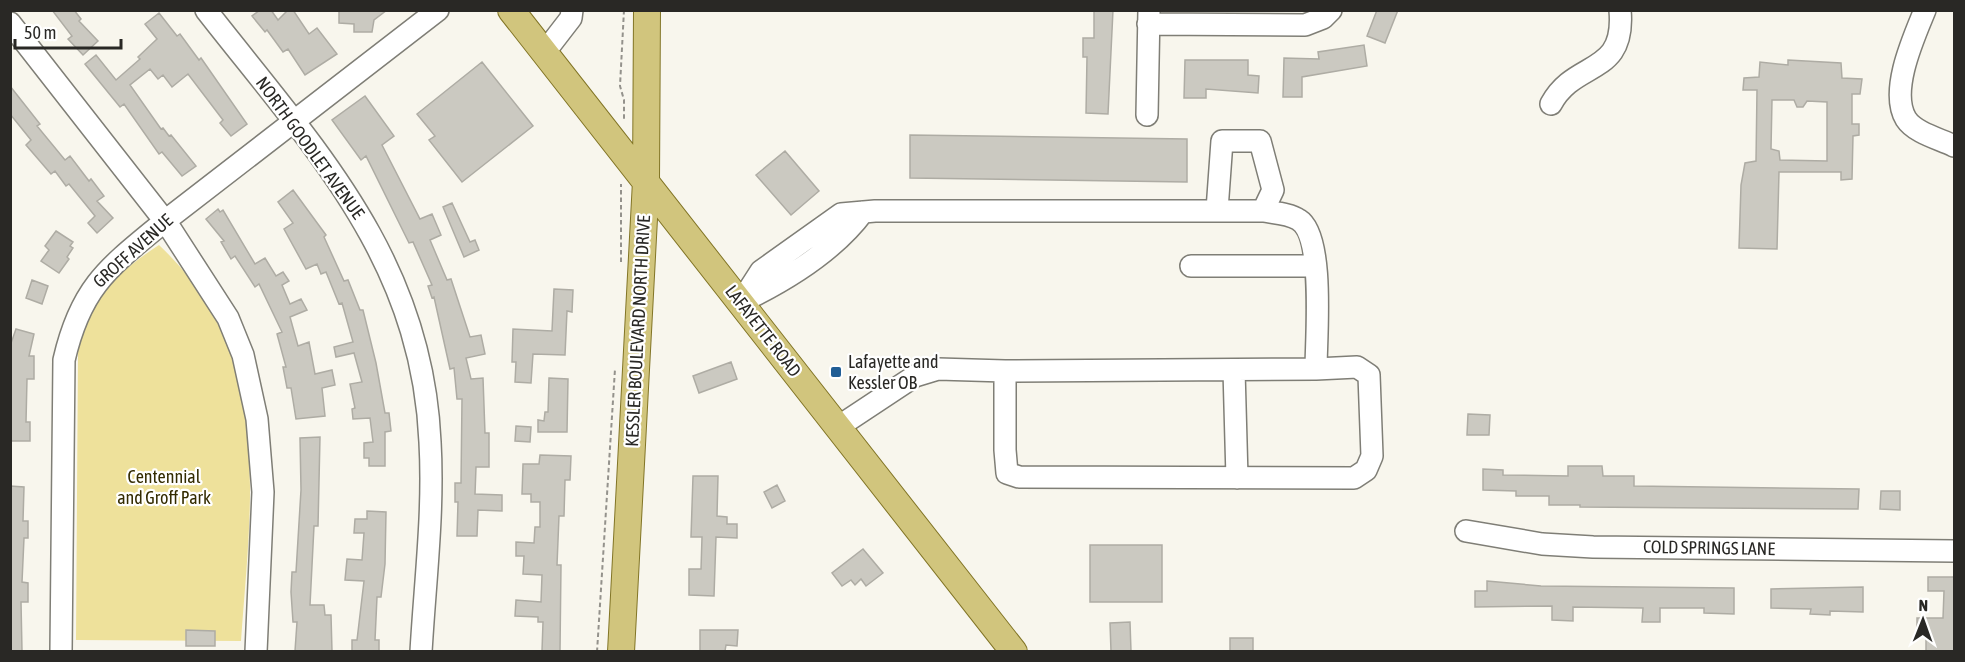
<svg xmlns="http://www.w3.org/2000/svg" width="1965" height="662" font-family="'Asap Condensed',sans-serif">
  <style>
    .green { fill: #eee19b }
    .building { fill: #cbc9c1; stroke: #aeaca4; stroke-width: 1.5; fill-rule: evenodd }
    .lines { fill: none; stroke-linecap: round; stroke-linejoin: round }
    .minor-casing { stroke: #7f7e76; stroke-width: 24 }
    .major-casing { stroke: #827526; stroke-width: 28 }
    .path { stroke: #94928c; stroke-width: 2; stroke-dasharray: 4.5 3; stroke-linecap: butt }
    .minor { stroke: #fff; stroke-width: 21 }
    .major { stroke: #d1c57d; stroke-width: 26 }
    .poi-dot { fill: #215e95; stroke: #fff; stroke-width: 2 }
    .labels { text-anchor: middle; stroke-width: 4.5; stroke-linejoin: round; paint-order: stroke }
    .street-label { font-size: 18px; fill: #292825; stroke: #fff }
    .poi-label { font-size: 18px; fill: #292825; stroke: #fff; text-anchor: start }
    .park-label { font-size: 18px; fill: #332b00; stroke: #fff }
  </style>
  <rect width="100%" height="100%" fill="#f8f6ed"/>
  <path class="green" d="M159,245c116,109 92,253 82,396l-165,-1 2,-290c13,-53 37,-76 81,-105z"/>
  <path class="building" d="M52,10h22l7,9 -2,2 19,20 -15,14 -15,-16 4,-3z
    M260,10h11l7,10 10,-10h5l16,24 8,-6 20,26 -32,21 -17,-26 -5,3 -16,-22 -2,2 -13,-16z
    M339,10h48l-13,10 -2,12h-18v-8l-15,-1z
    M1094,10h19l-5,104 -22,-1 1,-56h-4v-19h11z
    M1377,10h21l-13,33 -18,-7z
    M159,13l18,23 3,-2 19,26 2,-2 46,66 -16,12 -11,-13 3,-3 -35,-46 -16,13 -9,-12 -5,4 -8,-10 -20,16 31,44 2,-1 6,8 2,-1 25,31 -14,10 -20,-24 -3,2 -35,-50 -4,3 -35,-43 11,-9 20,25 24,-21 -2,-2 19,-18 -12,-15z
    M1364,45l3,21 -65,11v20h-19l1,-39 35,1 -1,-7z
    M1185,60h63v15l11,1 -1,17 -52,-4v9h-22z
    M1788,60l53,3 1,15 20,1 -2,15h-8v30h7v11l-6,1 -1,43 -11,1v-8h-62l-2,77 -38,-1 2,-63 4,-22 11,-2 1,-71h-14l1,-12 15,-1 1,-15 28,3zM1772,100h22l3,7h6l4,-6 20,1v59l-47,-1 -1,-9 -8,-2z
    M482,62l51,64 -71,56 -33,-42 6,-4 -18,-22z
    M10,86l30,38 -3,2 28,34 5,-4 19,25 2,-2 13,17 -7,5 16,17 -16,15 -9,-10 7,-7 -26,-32 -3,2 -11,-15 -4,3 -25,-29 5,-5 -21,-26z
    M365,96l29,40 -12,9 38,74 12,-5 9,21 -11,5 17,40 4,-1 19,58 11,-2 4,19 -19,4 5,21 12,-1 2,55h4v34h-13l-1,27 27,1v16l-24,-1 -1,26h-20l1,-34h-3v-19h6l1,-84h-5l-3,-31 -4,1 -16,-72 -2,1 -4,-12 4,-1 -19,-43 -4,1 -43,-87 -5,4 -29,-40z
    M910,135l277,4v43l-277,-4z
    M785,151l34,40 -28,24 -35,-40z
    M293,190l33,45 -2,2 20,44 4,-1 12,30h3l13,53 9,50h4l2,18 -6,1v34h-16v-8h-5v-15l9,-1 -3,-24 -17,1 -1,-10 3,-1 -5,-24 12,-2 -8,-29 -18,4 -2,-10 19,-5 -11,-39 -3,1 -13,-32 -5,2 -4,-10 -11,5 -22,-40 9,-6 -15,-21z
    M452,203l18,39 5,-2 4,10 -15,7 -21,-50z
    M218,209l2,3 3,-2 32,54 10,-6 11,18 7,-4 6,9 -7,4 8,19 11,-5 6,11 -17,7 8,29 11,-4 6,32 17,-4 3,15 -13,3 3,28 -29,3 -5,-31h-4l-4,-21h3l-9,-33 5,-2 -23,-48 -4,3 -20,-31 -4,3 -10,-17 3,-1 -18,-22z
    M56,231l17,11 -3,4 3,2 -6,9 2,2 -10,14 -18,-12 8,-11 -4,-4z
    M32,280l16,6 -6,18 -16,-6z
    M554,289l19,1 -1,22 -5,-1 -2,44 -32,-1 -2,29 -16,-1 1,-20h-4l1,-33 39,2z
    M16,329l18,5 -5,22h5v23h-7l-1,43h4v19h-19l-1,-95z
    M731,362l6,17 -38,14 -6,-17z
    M549,378l19,1 -1,53h-29v-12l6,1 1,-9h3z
    M1468,414l22,1 -1,20h-22z
    M516,426l15,1 -1,15 -15,-1z
    M320,437l-2,89h-4l-4,79h14l1,10h6l1,36h-37l2,-29h-4l-2,-30 1,-20h4l5,-82 -1,-52z
    M540,455l31,1 -1,24h-5l-1,36h-5l-2,49h4l-1,86h-18l1,-29h-5v-5l-23,-1 1,-16 25,2 1,-27 -19,-1 1,-18h-8v-14l18,1 1,-16h5v-25h-9v-8h-9l1,-30h16z
    M1568,466h34l1,10h31v10l225,3 -1,20 -278,-2v-2h-31v-9h-33v-5l-33,-1v-21l20,1v5l65,1z
    M693,476h25l-1,40 10,1v7h10v14l-21,-1 -2,59 -25,-1v-26h12l1,-32h-11z
    M777,485l8,16 -13,7 -8,-16z
    M10,486l14,1 -1,34h5v17h-4l-2,44 6,1v19h-7l1,49h-12z
    M1881,491h19v19l-20,-1z
    M367,511l19,1 -1,52 -4,33h-4l-2,43h4v11h-27v-11h5l7,-59 -19,-1 2,-21 15,1 2,-27h-10l1,-14h12z
    M1090,545h72v57h-72z
    M863,549l20,24 -17,13 -5,-7 -6,6 -4,-5 -9,6 -10,-13z
    M1928,577h26v74h-28v-17h-9v-16h26l1,-27h-16z
    M1487,581l54,5 193,2v26l-30,-1v-5h-44v14h-18l1,-14 -70,-1v14l-21,-1v-14l-77,1v-16h12z
    M1863,587v25l-33,-1v4l-20,-1 1,-5 -40,-1v-19z
    M1130,622l1,29h-20l-1,-28z
    M186,630l29,1v15h-29z
    M700,630h38l-1,16 -11,-1 -1,6h-25z
    M1230,638h23v13h-23z"/>
  <g class="lines">
    <defs>
      <path id="minor" d="M206,10c107,137 216,248 224,432 4,69 -5,140 -9,210
        M1925,10c-11,27 -36,81 -19,109 9,14 34,20 48,27
        M10,23l158,202 60,93 15,37 14,64 6,73 -7,160
        M1148,24l157,1 18,-7 8,-8
        M544,53l27,-35 1,-8
        M1551,104c24,-45 75,-27 69,-94
        M1147,115l2,-105
        M1263,211c11,2 26,2 36,9 26,16 17,119 17,149l41,-2 12,8 3,81 -6,14 -12,8 -335,-1 -12,-4 -2,-23v-79l311,-2
        M1191,266h124
        M741,302l20,-31 80,-57 34,-3h388l10,-21 -13,-49h-38l-5,69
        M741,302c44,-21 93,-51 122,-90
        M1234,370l3,108
        M838,427l77,-51 23,-7 67,2
        M1466,531l76,13 51,3 361,4
        M61,652l3,-292c17,-74 45,-93 101,-139l273,-211"/>
      <path id="major" d="M511,10l503,642
        M621,652l25,-471 1,-171"/>
    </defs>
    <use href="#minor" class="minor-casing"/>
    <use href="#major" class="major-casing"/>
    <path class="path" d="M624,10l-4,76 4,14v21
      M621,262v-78
      M597,652l18,-283"/>
    <use href="#minor" class="minor"/>
    <use href="#major" class="major"/>
  </g>
  <rect class="poi-dot" x="830" y="366" width="12" height="12" rx="3"/>
  <g class="labels">
    <g class="street-label">
      <text transform="translate(310 148) rotate(54)" y="6">NORTH GOODLET AVENUE</text>
      <text transform="translate(133 251) rotate(-42)" y="6">GROFF AVENUE</text>
      <text transform="translate(638 331) rotate(-87)" y="6">KESSLER BOULEVARD NORTH DRIVE</text>
      <text transform="translate(763 331) rotate(52)" y="6">LAFAYETTE ROAD</text>
      <text transform="translate(1709 548) rotate(1)" y="6">COLD SPRINGS LANE</text>
    </g>
    <g class="poi-label">
      <text x="848" y="368">Lafayette and<tspan x="848" dy="21">Kessler OB</tspan></text>
    </g>
    <g class="park-label">
      <text x="164" y="483">Centennial<tspan x="164" dy="21">and Groff Park</tspan></text>
    </g>
  </g>
  <rect width="1965" height="662" fill="none" stroke="#292825" stroke-width="24"/>
  <g transform="translate(1923 620) rotate(1)" stroke="#ffffff" stroke-width="4.5" paint-order="stroke">
  <path d="M0-4.5L10 22L0 15L-10 22Z" fill="#292825"/>
  <text y="-9" font-size="16" font-weight="bold" text-anchor="middle" fill="#292825">N</text>
  </g>
  <path d="M15 39v9h106v-9" fill="none" stroke="#292825" stroke-width="3"/>
  <text x="24" y="39" font-size="18" fill="#292825" stroke="#ffffff" stroke-width="4.5" paint-order="stroke">50 m</text>
</svg>
